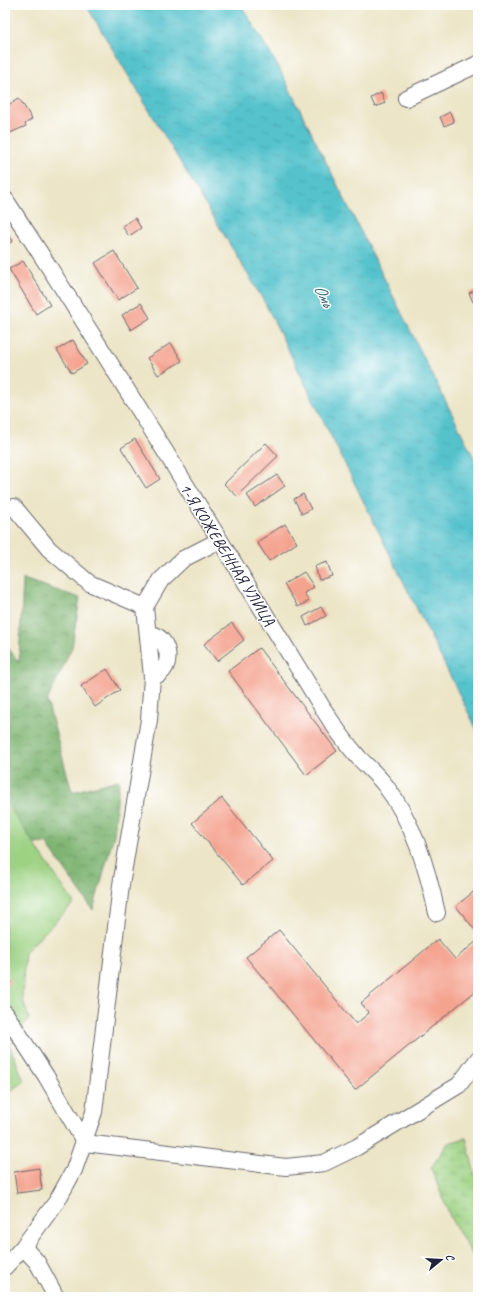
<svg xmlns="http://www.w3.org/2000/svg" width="483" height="1302" font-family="Caveat,sans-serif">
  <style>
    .forest { fill: url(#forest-crowns); stroke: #506b56 }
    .wetland { fill: url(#wetland-marsh); stroke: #607a5f }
    .garden { fill: #9dd283; stroke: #607a5f }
    .water { fill: url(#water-ripples); stroke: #3c7284 }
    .building { fill: #f4a38f }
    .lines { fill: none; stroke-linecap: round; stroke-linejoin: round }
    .minor-casing { stroke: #69666c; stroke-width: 18 }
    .minor { stroke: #fff; stroke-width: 16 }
    .labels { text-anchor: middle; stroke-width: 3; stroke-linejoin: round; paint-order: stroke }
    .street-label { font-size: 16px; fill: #22223b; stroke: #fff }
    .water-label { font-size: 17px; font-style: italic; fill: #366275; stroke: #fff }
  </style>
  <defs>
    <pattern id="forest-crowns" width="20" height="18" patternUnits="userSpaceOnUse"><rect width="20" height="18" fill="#7eb471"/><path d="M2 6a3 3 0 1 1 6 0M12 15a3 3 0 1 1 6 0" fill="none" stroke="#67925e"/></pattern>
    <pattern id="wetland-marsh" width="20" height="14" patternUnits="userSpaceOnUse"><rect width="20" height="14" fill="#9dd283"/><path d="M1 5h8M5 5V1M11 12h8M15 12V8" fill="none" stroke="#87b472"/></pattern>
    <pattern id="water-ripples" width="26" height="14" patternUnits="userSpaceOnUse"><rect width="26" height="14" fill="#55c2cc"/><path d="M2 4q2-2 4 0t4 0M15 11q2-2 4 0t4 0" fill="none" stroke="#4aa6b0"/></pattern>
  </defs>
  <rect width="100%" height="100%" fill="#fff"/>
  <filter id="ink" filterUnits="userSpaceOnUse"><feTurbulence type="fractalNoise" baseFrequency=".025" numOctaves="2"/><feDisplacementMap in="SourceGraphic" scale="8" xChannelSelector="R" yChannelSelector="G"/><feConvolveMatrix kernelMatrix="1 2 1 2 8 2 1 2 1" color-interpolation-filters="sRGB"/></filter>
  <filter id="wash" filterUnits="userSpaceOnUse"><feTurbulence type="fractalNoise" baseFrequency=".012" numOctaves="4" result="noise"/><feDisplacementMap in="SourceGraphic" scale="16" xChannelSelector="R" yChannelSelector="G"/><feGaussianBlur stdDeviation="0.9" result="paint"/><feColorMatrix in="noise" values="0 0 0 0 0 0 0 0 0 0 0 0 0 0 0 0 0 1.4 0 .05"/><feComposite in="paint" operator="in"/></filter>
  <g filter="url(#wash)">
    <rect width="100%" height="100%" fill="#ece5c7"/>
    <path class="forest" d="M23,579l57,19 -8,49 -25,54 25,91 47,-12 -5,55 -21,75 -47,-67 -27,2 -14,-18v-183l14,18z"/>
    <path class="wetland" d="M466,1138l12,49v77l-27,-45 -20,-51 17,-25z"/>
    <path class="garden" d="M5,801l69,102 -49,49 -3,45 7,22 -20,25 15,37 -16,12 -3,23z"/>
    <path class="water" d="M86,5h155l38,63 199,398v266l-213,-429z"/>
    <g id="blocks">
      <path class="building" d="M381,93l4,10 -10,4 -4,-9z
        M19,98l13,21 -7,5 1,2 -16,7 -5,-7v-19z
        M450,112l4,10 -10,4 -4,-9z
        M135,218l6,10 -12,8 -7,-10z
        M5,228l8,13 -8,5z
        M114,251l23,37 -19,12 -23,-37z
        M23,261l27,44 -14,9 -27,-45z
        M478,289v11l-5,2 -4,-9z
        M141,303l9,15 -19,12 -9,-15z
        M73,340l14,24 -15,9 -15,-23z
        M171,343l11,18 -24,14 -11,-17z
        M135,439l25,40 -14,9 -25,-40z
        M266,443l12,13 -41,40 -13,-12z
        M277,475l8,11 -30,21 -8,-12z
        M303,494l8,15 -9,5 -8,-15z
        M285,524l12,19 -28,18 -12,-19z
        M327,562l5,14 -13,4 -4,-14z
        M304,572l10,15 -10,6 5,8 -11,6 -14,-23z
        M321,607l5,9 -19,10 -4,-9z
        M232,623l12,17 -27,21 -13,-17z
        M259,648l78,103 -31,24 -78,-104z
        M107,669l13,21 -25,17 -14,-21z
        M222,798l51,63 -30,24 -51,-62z
        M478,888v46l-22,-28z
        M279,930l77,94 13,-11 -8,-10 77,-64 17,20 23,-19v49l-123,101 -109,-133z
        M5,974l6,8 -6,5z
        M39,1168l3,22 -25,3 -3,-21z"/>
    </g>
  </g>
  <g filter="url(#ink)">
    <use href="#blocks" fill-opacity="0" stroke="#69666c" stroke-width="1"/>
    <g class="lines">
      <defs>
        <path id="minor" d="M406,98l72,-34
          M5,199c109,167 213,338 317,508 11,18 23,35 37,51 9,9 19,18 26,27 29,38 42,83 52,128
          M14,507l35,42 40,34 56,24
          M148,634c21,-1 29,37 4,43
          M5,1013l41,63 39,67 201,24 38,-4 33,-16 102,-62 19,-26
          M23,1247l14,15 19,35
          M5,1267l18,-20 34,-46 17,-31 20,-58 27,-227 28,-165 3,-43 -7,-70 16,-27 22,-21 37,-19"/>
      </defs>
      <use href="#minor" class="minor-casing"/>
      <use href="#minor" class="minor"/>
    </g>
  </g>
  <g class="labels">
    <g class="street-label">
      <text transform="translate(228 554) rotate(58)" y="6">1-Я КОЖЕВЕННАЯ УЛИЦА</text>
    </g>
    <g class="water-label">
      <text transform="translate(324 295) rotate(63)" y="6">Омь</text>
    </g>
  </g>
  <rect width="483" height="1302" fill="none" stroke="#fff" stroke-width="20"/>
  <g transform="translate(441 1260) rotate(72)" stroke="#ffffff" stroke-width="3" paint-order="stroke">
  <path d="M0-3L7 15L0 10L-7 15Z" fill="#22223b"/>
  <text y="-6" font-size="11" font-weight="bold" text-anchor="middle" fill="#22223b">С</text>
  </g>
</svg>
